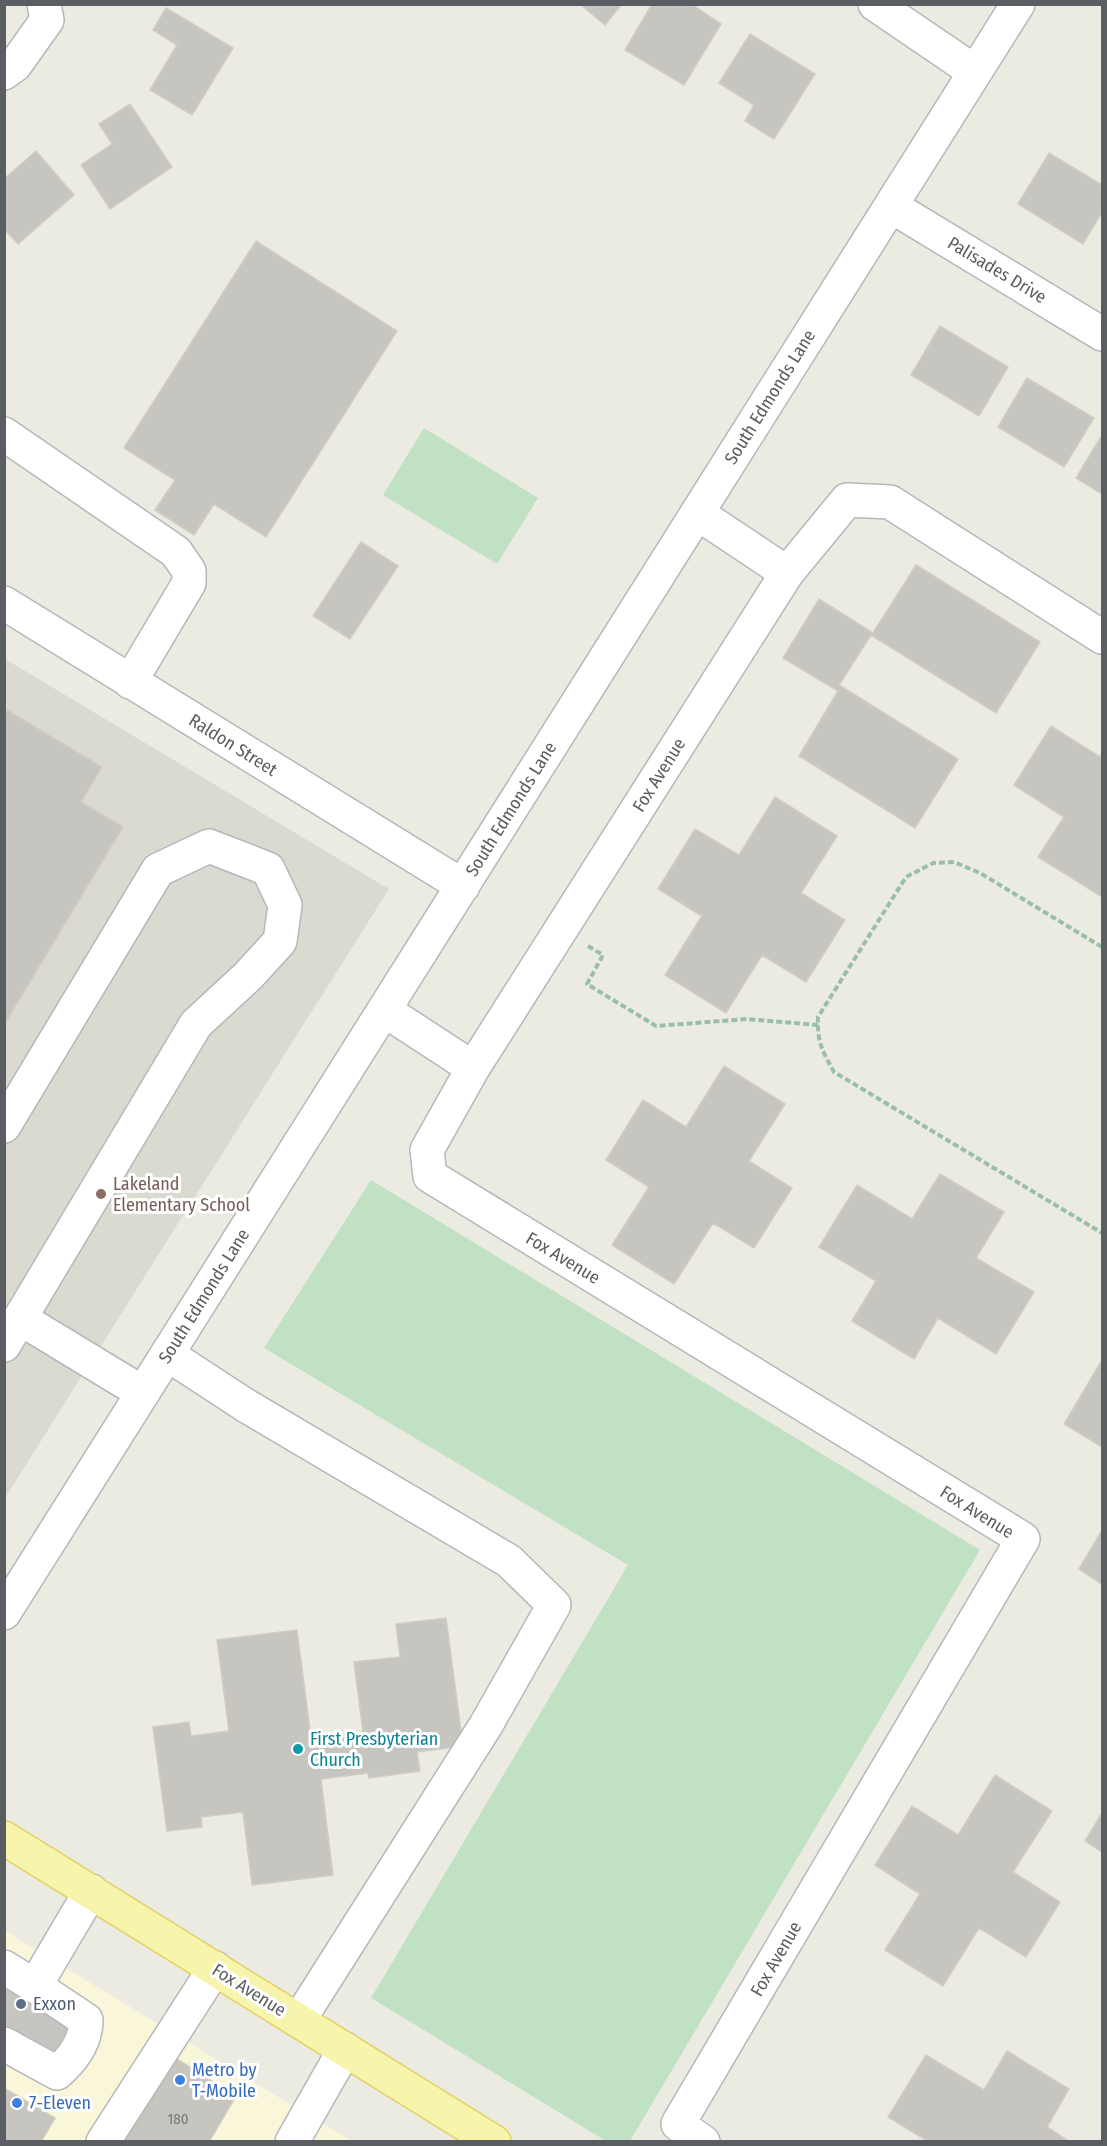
<svg xmlns="http://www.w3.org/2000/svg" width="1107" height="2146" font-family="'Fira Sans Condensed',sans-serif">
  <style>
    .commercial { fill: #faf6d9 }
    .education { fill: #dbdad0 }
    .green { fill: #c0e1c4 }
    .building { fill: #c7c5bf; stroke: #d0cdc1; stroke-width: 1.5 }
    .lines { fill: none; stroke-linecap: round; stroke-linejoin: round }
    .minor-casing { stroke: #b5b7bb; stroke-width: 36 }
    .major-casing { stroke: #e4d063; stroke-width: 36 }
    .path { stroke: #99bfa8; stroke-width: 4; stroke-dasharray: 6 3; stroke-linecap: butt }
    .minor { stroke: #fff; stroke-width: 33 }
    .major { stroke: #f7f4ac; stroke-width: 33 }
    .education-dot { fill: #8d6e63; stroke: #fff; stroke-width: 2 }
    .culture-dot { fill: #0f9aa8; stroke: #fff; stroke-width: 2 }
    .service-dot { fill: #5c6f8a; stroke: #fff; stroke-width: 2 }
    .shop-dot { fill: #3f7fe0; stroke: #fff; stroke-width: 2 }
    .labels { text-anchor: middle; stroke-width: 6; stroke-linejoin: round; paint-order: stroke }
    .number-label { font-size: 15px; fill: #757778 }
    .street-label { font-size: 18px; fill: #5a5d61; stroke: #fff }
    .education-label { font-size: 18px; fill: #785e54; stroke: #fff; text-anchor: start }
    .culture-label { font-size: 18px; fill: #0d838f; stroke: #fff; text-anchor: start }
    .service-label { font-size: 18px; fill: #4e5e75; stroke: #fff; text-anchor: start }
    .shop-label { font-size: 18px; fill: #366cbe; stroke: #fff; text-anchor: start }
  </style>
  <rect width="100%" height="100%" fill="#ecebe2"/>
  <path class="commercial" d="M5,1931l346,210h-346z"/>
  <path class="education" d="M5,659l384,230 -384,609z"/>
  <path class="green" d="M424,428l114,70 -41,66 -114,-69z
    M371,1180l609,370 -350,591h-24l-235,-143 257,-433 -364,-217z"/>
  <path class="building" d="M580,4h42l-17,21z
    M652,4h39l30,20 -37,61 -59,-35z
    M166,8l67,40 -41,67 -42,-25 27,-45 -24,-15z
    M750,34l65,40 -41,65 -29,-18 9,-16 -35,-22z
    M130,104l42,63 -62,42 -29,-44 31,-21 -13,-20z
    M36,151l38,44 -56,49 -14,-15v-50z
    M1049,153l53,32v27l-19,32 -65,-40z
    M256,241l141,90 -131,206 -52,-33 -20,31 -39,-25 20,-30 -51,-32z
    M940,326l68,41 -29,49 -68,-41z
    M1027,378l67,40 -30,49 -66,-40z
    M1102,435v59l-26,-16z
    M361,542l37,24 -48,73 -37,-23z
    M916,565l124,77 -44,71 -125,-78 -32,50 119,74 -43,69 -116,-72 39,-65 -55,-33 36,-59 54,34z
    M7,710l95,57 -21,35 42,25 -119,198v-310z
    M1051,726l49,31 2,-4v144l-64,-40 26,-40 -50,-32z
    M775,797l62,39 -36,57 44,27 -39,62 -44,-27 -36,58 -61,-38 37,-59 -44,-27 37,-60 44,26z
    M724,1066l61,38 -36,57 43,27 -38,60 -41,-25 -39,61 -62,-39 37,-58 -43,-27 37,-60 43,27z
    M940,1174l64,38 -28,46 58,34 -38,62 -58,-36 -24,41 -62,-38 24,-40 -57,-34 38,-62 55,34z
    M1102,1360v87l-38,-23z
    M1102,1530v54l-23,-15z
    M446,1618l17,128 -46,6 3,19 -51,7 -1,-5 -47,6 12,96 -81,10 -9,-73 -42,5 1,10 -35,4 -14,-104 36,-5 2,14 38,-5 -12,-91 80,-10 14,108 52,-6 -9,-70 46,-5 -4,-33z
    M995,1775l57,36 -39,61 47,30 -34,55 -47,-29 -36,58 -58,-36 35,-56 -45,-29 37,-59 46,29z
    M1102,1813v39l-17,-11z
    M4,1983l68,41 -19,31 -49,-29z
    M1007,2051l62,38 -22,38 23,15h-141l-41,-25 38,-62 58,35z
    M172,2056l64,40 -27,46h-90z
    M4,2088l51,30 -14,24h-37z"/>
  <g class="lines">
    <defs>
      <path id="minor" d="M875,4l100,68
        M4,73l11,-8 32,-45 -3,-16
        M891,206l211,128
        M4,434l172,118 13,19v12l-59,99
        M697,513l90,60
        M4,603l459,283
        M384,1010l89,58
        M4,1126l154,-256 51,-24 59,23 17,36 -5,36 -32,35 -52,48 -192,321
        M21,1319l122,74
        M167,1354l78,51 264,156 45,44 -68,120 -187,295
        M4,1613l1014,-1609
        M4,1967l31,19 56,-95
        M4,2044l53,29c16,-14 29,-32 29,-53l-51,-34
        M103,2142l112,-174
        M292,2142l53,-93
        M703,2142l-25,-18 345,-585 -593,-363 -3,-26 46,-82 314,-495 60,-73 43,2 212,135"/>
      <path id="major" d="M4,1838l490,304"/>
    </defs>
    <use href="#minor" class="minor-casing"/>
    <use href="#major" class="major-casing"/>
    <path class="path" d="M588,946l15,9 -16,29 69,42 91,-7 71,6
      M1102,947l-122,-74 -26,-11 -21,1 -27,14 -88,140c-1,26 4,33 16,55l268,161"/>
    <use href="#minor" class="minor"/>
    <use href="#major" class="major"/>
  </g>
  <circle class="education-dot" cx="101" cy="1194" r="6"/>
  <circle class="culture-dot" cx="298" cy="1749" r="6"/>
  <circle class="service-dot" cx="21" cy="2004" r="6"/>
  <g class="shop-dot">
    <circle cx="180" cy="2080" r="6"/>
    <circle cx="17" cy="2103" r="6"/>
  </g>
  <g class="labels">
    <g class="number-label">
      <text x="178" y="2124">180</text>
    </g>
    <g class="street-label">
      <text transform="translate(997 270) rotate(31)" y="6">Palisades Drive</text>
      <text transform="translate(770 397) rotate(-58)" y="6">South Edmonds Lane</text>
      <text transform="translate(233 745) rotate(32)" y="6">Raldon Street</text>
      <text transform="translate(659 775) rotate(-58)" y="6">Fox Avenue</text>
      <text transform="translate(511 809) rotate(-58)" y="6">South Edmonds Lane</text>
      <text transform="translate(563 1258) rotate(31)" y="6">Fox Avenue</text>
      <text transform="translate(204 1296) rotate(-58)" y="6">South Edmonds Lane</text>
      <text transform="translate(977 1512) rotate(32)" y="6">Fox Avenue</text>
      <text transform="translate(776 1959) rotate(-60)" y="6">Fox Avenue</text>
      <text transform="translate(249 1990) rotate(32)" y="6">Fox Avenue</text>
    </g>
    <g class="education-label">
      <text x="113" y="1190">Lakeland<tspan x="113" dy="21">Elementary School</tspan></text>
    </g>
    <g class="culture-label">
      <text x="310" y="1745">First Presbyterian<tspan x="310" dy="21">Church</tspan></text>
    </g>
    <g class="service-label">
      <text x="33" y="2010">Exxon</text>
    </g>
    <g class="shop-label">
      <text x="192" y="2076">Metro by<tspan x="192" dy="21">T-Mobile</tspan></text>
      <text x="29" y="2109">7-Eleven</text>
    </g>
  </g>
  <rect width="1107" height="2146" fill="none" stroke="#5a5d61" stroke-width="12"/>
</svg>
